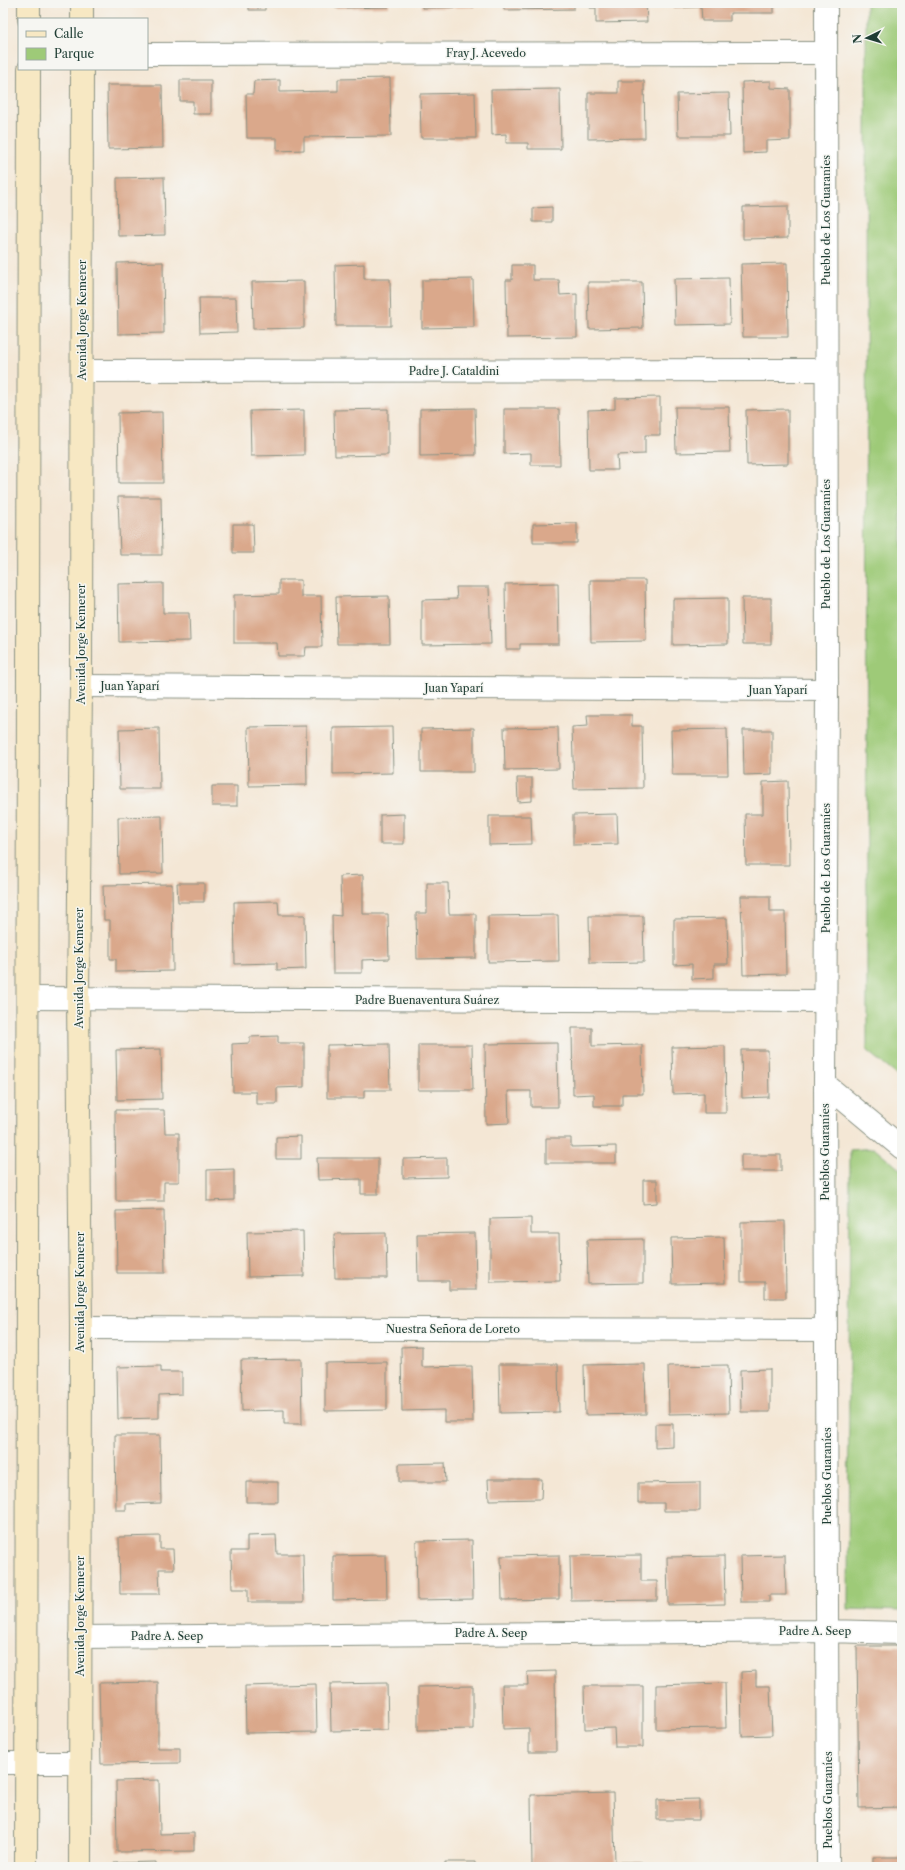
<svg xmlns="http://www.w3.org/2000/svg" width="905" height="1870" font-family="'Libre Caslon Text',serif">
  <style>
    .green { fill: #9eca78; stroke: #5e8456 }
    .building { fill: #daa88b }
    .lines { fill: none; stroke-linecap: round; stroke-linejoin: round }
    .minor-casing { stroke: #8a9284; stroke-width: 24 }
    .secondary-casing { stroke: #8a9284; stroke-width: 24 }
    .minor { stroke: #fff; stroke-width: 22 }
    .secondary { stroke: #f7e8c3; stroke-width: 22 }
    .labels { text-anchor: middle; stroke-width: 3; stroke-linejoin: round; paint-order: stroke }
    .street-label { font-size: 11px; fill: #1f3d34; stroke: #f6f6f2 }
  </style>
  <rect width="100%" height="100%" fill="#f6f6f2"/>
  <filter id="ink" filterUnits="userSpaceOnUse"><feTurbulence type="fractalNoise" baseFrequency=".025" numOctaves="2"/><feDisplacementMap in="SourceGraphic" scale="8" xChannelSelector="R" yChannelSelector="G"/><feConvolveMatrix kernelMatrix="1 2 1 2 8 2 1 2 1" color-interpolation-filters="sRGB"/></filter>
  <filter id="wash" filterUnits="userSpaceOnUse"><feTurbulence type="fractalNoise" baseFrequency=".012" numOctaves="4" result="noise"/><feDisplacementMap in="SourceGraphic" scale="16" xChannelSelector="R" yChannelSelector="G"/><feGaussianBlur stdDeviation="0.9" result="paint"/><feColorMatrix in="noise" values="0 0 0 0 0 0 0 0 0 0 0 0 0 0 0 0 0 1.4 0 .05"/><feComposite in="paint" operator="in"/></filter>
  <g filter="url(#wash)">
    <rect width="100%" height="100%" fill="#f4e7d5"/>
    <path class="green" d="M866,3h36v1076l-35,-28z
      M875,1148l27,23v440l-54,-2 2,-459z"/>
    <g id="blocks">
      <path class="building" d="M121,3h41v2l-41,1z
        M249,3h58v2l-42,1v4h-16z
        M335,3h54v4l-54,1z
        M422,3h52v4l-52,1z
        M504,3h70v6l-70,1z
        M590,3h56l1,19 -51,1v-15h-6z
        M674,3h100v10h-44v8h-28l-1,-14 -27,1z
        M390,78l1,58 -87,1v13l-27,1v-13h-30l-1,-44h7l1,-13 26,-1v12l58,-1v-12z
        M180,80h31v34h-18v-13h-13z
        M618,81h26l1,57 -57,1v-46h30z
        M771,81v7l19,1v51l-24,1v11l-23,1 -1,-71z
        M107,85h55l1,63 -55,1z
        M560,89l1,60h-33v-6h-22v-9l-14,1 -1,-45z
        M475,93l1,45h-55l-1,-44z
        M729,93l1,43h-52l-1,-42z
        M164,177l1,58 -47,1 -1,-58z
        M788,206v32l-45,1v-32z
        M552,207v15h-19v-14z
        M163,262l1,71 -46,1 -1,-71z
        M787,263l1,74h-45l-2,-73z
        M364,264v15h26l1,47h-55l-1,-61z
        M512,265h21v15h26l1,15 17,-1v43l-70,1 -1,-58h6z
        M729,278l1,46 -55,1 -1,-46z
        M473,279l1,48 -52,1v-48z
        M304,281v47l-51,1 -1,-47z
        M588,282h54l1,46 -54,1z
        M199,298h37l1,34 -37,1z
        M660,397v38h-15v19l-28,1 1,15h-29l-1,-60 27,-1v-11z
        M675,407h54l1,45 -54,1z
        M475,408l1,47 -56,1v-47z
        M388,409v46l-53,1 -1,-46z
        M504,409h55l1,56h-29v-12l-27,1z
        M788,409v55l-41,1 -1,-55z
        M304,410v45l-53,1 -1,-45z
        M162,412l1,71h-44l-1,-70z
        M118,497h43l1,58h-42z
        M577,523v20h-44v-19z
        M233,524h20l1,29h-21z
        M279,580h22v16h20l1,51h-16l-1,9h-27l-1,-13h-43v-48l45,-1z
        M590,580h55l1,61 -55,1z
        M163,583v30h26l1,28 -71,1 -1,-58z
        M558,583l1,61h-39v5h-14l-1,-65z
        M456,587h33l2,57 -69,1v-45l35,-1z
        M389,596l1,48h-53l-1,-47z
        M728,598v46l-55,1v-46z
        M742,598h29v46h-28z
        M587,715h45v11h10l1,62 -69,1 -2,-62 16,-1z
        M306,726l1,59 -58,1 -1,-59z
        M392,727l1,46 -60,1v-46z
        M558,727l1,42 -54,1 -1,-42z
        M159,728l1,61h-40l-1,-60z
        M474,728v44h-53v-43z
        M727,729l1,46h-56l-1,-45z
        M743,730h29v44l-28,1z
        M517,778h15v23l-14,1z
        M788,781l1,84h-43l-1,-51h18v-32z
        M212,786h25v20h-25z
        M404,814v30h-24v-29z
        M617,814l1,30 -45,1v-30z
        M162,816l1,57 -44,1 -1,-57z
        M489,816h42l1,28 -43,1z
        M363,875v39h25l1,45 -27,1v13h-29l-1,-58 9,1 -1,-40z
        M177,883h27v19h-26z
        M427,883h21l1,31h27v44l-59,1 -1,-46h11z
        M172,884l1,87 -57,1v-13h-6v-39h-6l-1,-35z
        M741,896h29v16h15l1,62 -43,1z
        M278,901l1,14h26l1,54 -29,1v-7l-42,1 -1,-62z
        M558,915l1,46 -71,1v-46z
        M589,916h54l1,46 -54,1z
        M727,918l1,46h-14v14l-22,1v-15l-18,1v-46z
        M572,1028h20v18l50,-1 1,49h-21v12h-28v-12l-21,1z
        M278,1036v7h26v44l-27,1v16h-21v-12h-23l-1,-48 18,-1v-6z
        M557,1043l1,64h-27v-16h-23l1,32 -23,1 -1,-80z
        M389,1044l1,46h-26v8h-37v-53z
        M418,1045h54l1,45h-55z
        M725,1046l1,67h-22v-20l-31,1 -1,-47z
        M161,1049l1,50 -45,1 -1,-50z
        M741,1050h27l1,47 -27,1z
        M115,1110h49l1,23h14v49h-15v19h-48z
        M301,1136v23h-25v-22z
        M546,1138h25v9l45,-1v17h-70z
        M741,1155h40v16h-40z
        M317,1158h61v36h-17v-15l-43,1z
        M447,1158v19l-44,1v-19z
        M234,1169v31l-27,1v-31z
        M643,1180h14v23l-14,1z
        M164,1210l1,63h-48l-1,-62z
        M531,1218v16h28l1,47 -70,1v-63z
        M785,1221l1,77h-21v-16h-24v-60z
        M303,1231l1,45 -56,1 -1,-45z
        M386,1233l1,45h-52l-1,-44z
        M475,1233l1,57h-27v-9h-31l-1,-47z
        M724,1237l1,46 -53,1 -1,-46z
        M643,1239v44l-55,1 -1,-44z
        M422,1346v21l50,-1 1,56h-29v-12l-42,1 -1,-64z
        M301,1359l1,65h-18v-14l-42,1 -1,-51z
        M387,1362v48l-62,1v-48z
        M499,1364h59l1,48 -59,1z
        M645,1364l1,50 -61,1 -1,-50z
        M728,1365l1,48 -60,1 -1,-48z
        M161,1366v6h21v22l-23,1v23l-41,1 -1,-52z
        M770,1369v43h-29l-1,-42z
        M655,1424h18v23l-18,1z
        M115,1435h45l1,68 -35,1v6h-10z
        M445,1463l1,19h-47v-18z
        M488,1479h54l-1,20 -52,1z
        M246,1482h32v20h-32z
        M700,1482v29h-36v-8h-26v-20z
        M276,1535l1,19h26l1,48h-56v-13h-16l-1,-38h16v-15z
        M160,1536v13h13l1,20h-15l1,25h-40l-1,-57z
        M472,1540l1,59 -56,1 -1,-59z
        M386,1555l1,44 -54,1v-44z
        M559,1555v44l-57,1 -1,-44z
        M641,1555v26h16v19l-86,1 -1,-45z
        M785,1555l1,40h-17v7h-28l-1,-46z
        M724,1556l1,48 -57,1 -1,-48z
        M857,1646h45v161l-43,1z
        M555,1671l1,81h-27v-24l-26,1 -1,-44h26l-1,-13z
        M756,1671v15h14l2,49 -30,1 -1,-64z
        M158,1682v66h22v15l-79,1 -2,-81z
        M387,1683l1,47 -57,1 -1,-47z
        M725,1683l1,45 -70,1v-44z
        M316,1684l1,48 -71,1 -1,-47z
        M473,1686v43l-55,1v-43z
        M584,1686h59v61h-28l-1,-19 -29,1z
        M159,1780l1,54 34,-1v18l-77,1 -1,-71z
        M613,1793l2,69h27v5h-110l-1,-72z
        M699,1799v21h-42v-20z
        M873,1857h29v10h-29z
        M156,1862v5h-42v-4z
        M445,1862h30v5h-30z"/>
    </g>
  </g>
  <g filter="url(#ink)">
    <use href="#blocks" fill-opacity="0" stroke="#8a9284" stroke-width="1"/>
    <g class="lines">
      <defs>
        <path id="minor" d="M826,3l1,687 -2,394 3,783
          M147,54l679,-1
          M82,371l744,-1
          M81,686l746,4
          M28,998l797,3
          M825,1084l77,64
          M81,1328l745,2
          M80,1637l747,-6 75,2
          M3,1763h77"/>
        <path id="secondary" d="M29,19v-16
          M82,19v-16
          M26,1867l3,-1798
          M80,1867l1,-539 -3,-329 3,-313 1,-617"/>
      </defs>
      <use href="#minor" class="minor-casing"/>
      <use href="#secondary" class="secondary-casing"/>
      <use href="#minor" class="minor"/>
      <use href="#secondary" class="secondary"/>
    </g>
  </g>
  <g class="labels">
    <g class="street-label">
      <text x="486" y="57">Fray J. Acevedo</text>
      <text transform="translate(826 220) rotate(-90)" y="4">Pueblo de Los Guaraníes</text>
      <text transform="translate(82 320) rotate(-90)" y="4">Avenida Jorge Kemerer</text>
      <text x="454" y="375">Padre J. Cataldini</text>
      <text transform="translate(826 544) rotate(-90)" y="4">Pueblo de Los Guaraníes</text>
      <text transform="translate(81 644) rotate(-90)" y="4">Avenida Jorge Kemerer</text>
      <text x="130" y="690">Juan Yaparí</text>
      <text x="454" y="692">Juan Yaparí</text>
      <text x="778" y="694">Juan Yaparí</text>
      <text transform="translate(826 868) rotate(-90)" y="4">Pueblo de Los Guaraníes</text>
      <text transform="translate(79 968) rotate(-90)" y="4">Avenida Jorge Kemerer</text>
      <text x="427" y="1004">Padre Buenaventura Suárez</text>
      <text transform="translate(825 1152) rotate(-90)" y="4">Pueblos Guaraníes</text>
      <text transform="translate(80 1292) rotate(-90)" y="4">Avenida Jorge Kemerer</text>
      <text x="453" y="1333">Nuestra Señora de Loreto</text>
      <text transform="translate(827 1476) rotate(-90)" y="4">Pueblos Guaraníes</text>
      <text transform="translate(80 1616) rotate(-90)" y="4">Avenida Jorge Kemerer</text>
      <text x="815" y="1635">Padre A. Seep</text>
      <text x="491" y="1637">Padre A. Seep</text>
      <text x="167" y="1640">Padre A. Seep</text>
      <text transform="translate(828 1800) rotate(-90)" y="4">Pueblos Guaraníes</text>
    </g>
  </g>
  <rect width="905" height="1870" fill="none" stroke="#f6f6f2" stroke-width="16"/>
  <rect x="18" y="18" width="130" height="52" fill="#f6f6f2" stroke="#a0aca6"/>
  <rect x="26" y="31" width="20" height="6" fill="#f7e8c3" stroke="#a0aca6"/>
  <text x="54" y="38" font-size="12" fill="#1f3d34">Calle</text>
  <rect x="26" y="48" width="20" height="12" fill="#9eca78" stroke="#a0aca6"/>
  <text x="54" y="58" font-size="12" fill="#1f3d34">Parque</text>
  <g transform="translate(867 38) rotate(265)" stroke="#f6f6f2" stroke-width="3" paint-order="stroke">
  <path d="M0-3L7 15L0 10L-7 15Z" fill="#1f3d34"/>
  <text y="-6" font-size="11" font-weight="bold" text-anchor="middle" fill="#1f3d34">N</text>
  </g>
</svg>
